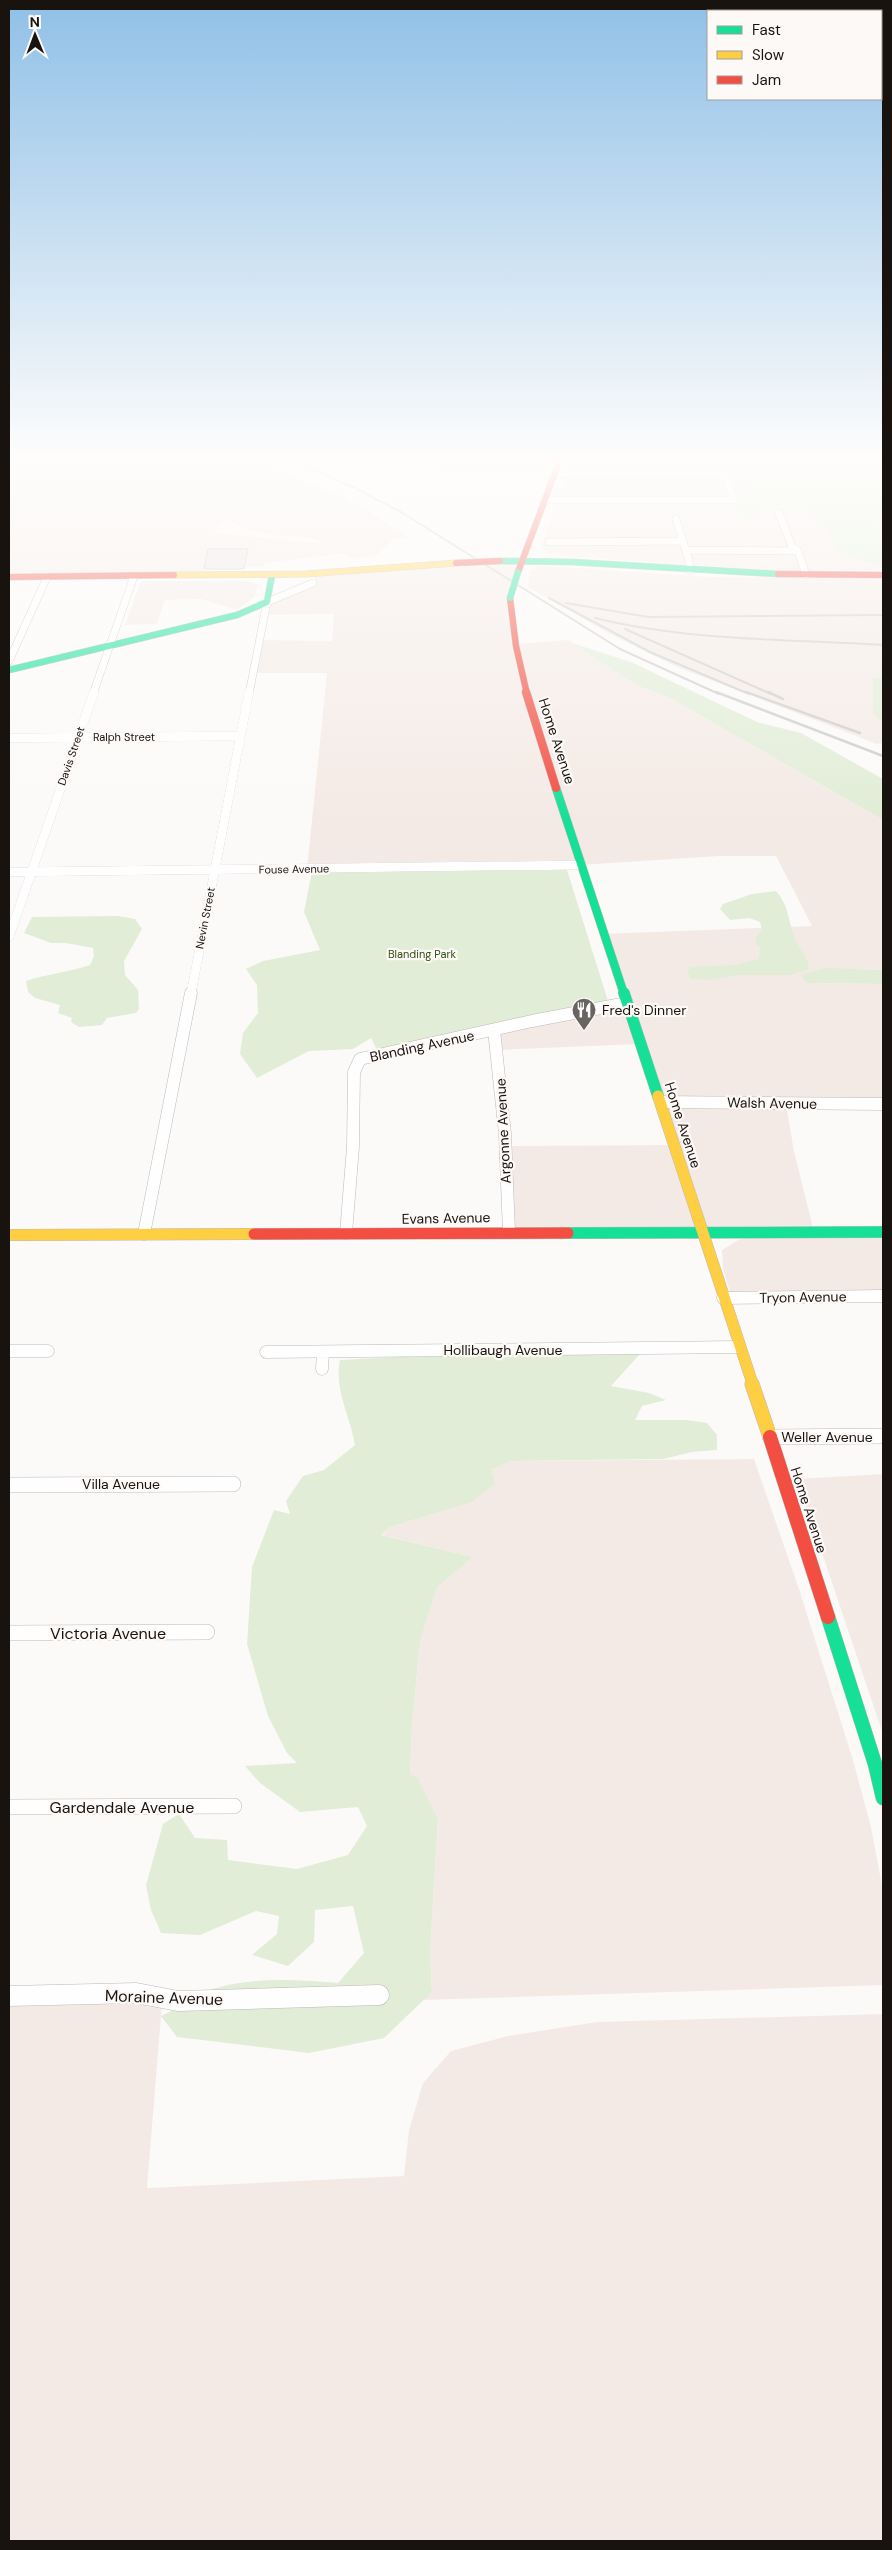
<svg xmlns="http://www.w3.org/2000/svg" width="892" height="2550" font-family="'DM Sans',sans-serif">
  <style>
    .built { fill: #f4eae5; fill-rule: evenodd }
    .green { fill: #e1edd7 }
    .building { fill: #e9e1e2; stroke: #c9c5c5 }
    .lines { fill: none; stroke-linecap: round; stroke-linejoin: round }
    .street-far4-casing { stroke: #bdb9b7; stroke-width: 8 }
    .street-far3-casing { stroke: #bdb9b7; stroke-width: 9 }
    .street-far2-casing { stroke: #bdb9b7; stroke-width: 13 }
    .street-far1-casing { stroke: #bdb9b7; stroke-width: 16 }
    .street-casing { stroke: #bdb9b7; stroke-width: 21 }
    .fast-far3-casing { stroke: #bdb9b7; stroke-width: 7 }
    .fast-far2-casing { stroke: #bdb9b7; stroke-width: 9 }
    .fast-far1-casing { stroke: #bdb9b7; stroke-width: 12 }
    .fast-casing { stroke: #bdb9b7; stroke-width: 15 }
    .slow-far2-casing { stroke: #bdb9b7; stroke-width: 7 }
    .slow-far1-casing { stroke: #bdb9b7; stroke-width: 12 }
    .slow-casing { stroke: #bdb9b7; stroke-width: 15 }
    .jam-far3-casing { stroke: #bdb9b7; stroke-width: 7 }
    .jam-far2-casing { stroke: #bdb9b7; stroke-width: 9 }
    .jam-far1-casing { stroke: #bdb9b7; stroke-width: 12 }
    .jam-casing { stroke: #bdb9b7; stroke-width: 15 }
    .street-far4 { stroke: #fffefe; stroke-width: 7 }
    .street-far3 { stroke: #fffefe; stroke-width: 9 }
    .street-far2 { stroke: #fffefe; stroke-width: 12 }
    .street-far1 { stroke: #fffefe; stroke-width: 15 }
    .street { stroke: #fffefe; stroke-width: 20 }
    .fast-far3 { stroke: #16e098; stroke-width: 6 }
    .fast-far2 { stroke: #16e098; stroke-width: 8 }
    .fast-far1 { stroke: #16e098; stroke-width: 11 }
    .fast { stroke: #16e098; stroke-width: 14 }
    .slow-far2 { stroke: #ffcf43; stroke-width: 6 }
    .slow-far1 { stroke: #ffcf43; stroke-width: 11 }
    .slow { stroke: #ffcf43; stroke-width: 14 }
    .jam-far3 { stroke: #f24e42; stroke-width: 6 }
    .jam-far2 { stroke: #f24e42; stroke-width: 8 }
    .jam-far1 { stroke: #f24e42; stroke-width: 11 }
    .jam { stroke: #f24e42; stroke-width: 14 }
    .rail-far1 { stroke: #cecdcd; stroke-width: 2 }
    .rail { stroke: #cecdcd; stroke-width: 2.5 }
    .fast-bridge-casing { stroke: #bdb9b7; stroke-width: 7; stroke-linecap: butt }
    .jam-bridge-casing { stroke: #bdb9b7; stroke-width: 7; stroke-linecap: butt }
    .fast-bridge { stroke: #16e098; stroke-width: 6 }
    .jam-bridge { stroke: #f24e42; stroke-width: 6 }
    .labels { text-anchor: middle; stroke-width: 4.5; stroke-linejoin: round; paint-order: stroke }
    .far-street-label { font-size: 11px; fill: #18130f; stroke: #fdf9f7 }
    .far-park-label { font-size: 11px; fill: #2f500e; stroke: #fdf9f7 }
    .street-label { font-size: 14px; fill: #18130f; stroke: #fdf9f7 }
    .poi-label { font-size: 14px; fill: #18130f; stroke: #fdf9f7; text-anchor: start }
    .near-street-label { font-size: 16px; fill: #18130f; stroke: #fdf9f7 }
  </style>
  <rect width="100%" height="100%" fill="#fcfaf8"/>
  <path class="built" d="M9,462h248l75,30 40,21 37,24 -16,2 -15,15 -23,5 -11,-6 -79,10 -1,4h-19l3,-17h-40l-5,22 -194,1zM224,519l24,10 26,6 39,3 12,6 -111,-11z
    M387,462h164l-3,10 -94,-1z
    M572,462h311v108l-103,1 -217,-15 -14,-3 -8,-5z
    M520,561l-8,28 4,55 52,-4 66,44 40,16 209,120v150l-26,-1 -49,14 75,1v120h-97l8,47 20,81h-305l-4,-86 168,-1 -33,-101 -143,6 -3,-20 133,-27 -27,-69 212,-8 -36,-70h-57l-139,9 -273,4 20,-196h-75l6,-33 74,1 2,-27 -70,1 3,-13 46,-19 4,-10z
    M540,566l171,11 172,2v164l-6,1 -200,-77 -69,-34 -80,-46 2,-17z
    M141,581h103l14,3 -3,12 -18,14 -36,-11 -36,1 -8,24 -32,1z
    M757,1235l126,2v57l-152,1 -8,-26 -1,-19 16,-10z
    M754,1459l46,133 53,168 18,67 12,64v94l-460,15 9,-8 -2,-41 8,-130 -28,-47 2,-49 8,-83 17,-56 36,-29 -91,-22 8,-8 80,-24 21,-33 20,-9z
    M883,1474v260l-86,-255z
    M114,2001l48,3 -15,184 257,-12 5,-46 14,-47 28,-32 57,-15 89,-14 286,-8v527h-874v-537z"/>
  <path class="green" d="M843,462h40v40l-4,22 4,41 -5,1 -38,-15 -17,-27 -16,-13 -15,-6 -24,2 -16,12 -23,-9 10,-10 20,-3 8,-6 -30,-9 -5,-7h81l29,-3z
    M572,643l59,19 126,60 44,11 82,46v41l-209,-120 -40,-16z
    M873,678h10v44l-10,-9z
    M561,869l6,1 41,131 -231,49 -6,-12 -18,11 -44,2 -52,27 -17,-24 3,-21 15,-20 -1,-28 -11,-16 17,-8 57,-11 -16,-38 8,-41z
    M776,891c13,14 13,34 20,51 5,10 12,15 13,27l-19,6h-51l-30,5 -18,-1 -4,-7 3,-5 45,-2 24,-6 1,-11 -5,-5 2,-8 5,-5 -2,-8 -11,-4 -19,2 -10,-11 3,-5 29,-10z
    M118,916l17,3 7,10 -18,32 1,14 13,15 1,19 -3,4 -29,5 -5,7 -23,2 -8,-5 1,-4 -14,-5 2,-8 -25,-7 -7,-6 -2,-11c21,-7 43,-9 64,-16l4,-9 -1,-8 -27,-5h-15l-27,-10 8,-16z
    M825,968l58,2v14l-76,-1 -6,-8z
    M456,1354h184l-29,32 38,7 17,7 -24,6 -7,14h51l21,3 10,12v15l-25,2 -29,7 -152,2 -20,9 4,14 -25,19 -80,24 -9,8 92,22 -36,30 -17,55 -8,83 -2,49 8,4 20,42 -8,131 2,41 -48,46 -75,15 -132,-16 -16,-21c19,-9 39,-24 59,-29 39,-10 78,-7 118,-4l26,-30 -11,-47 -38,4 -1,32 -26,24 -36,-11 25,-21 2,-18 -23,-5 -56,24 -39,-2 -10,-23 -5,-25 17,-61 16,-10 16,24 32,2 1,20 69,9 51,-14 19,-29 -9,-19 -58,5 -40,-29 -15,-17 52,-3 -10,-10 -19,-37 -21,-72 5,-77 22,-57 16,4 -4,-13 17,-25 21,-6 31,-25c-5,-29 -21,-55 -15,-85z"/>
  <path class="building" d="M208,549h40l-4,20h-40z"/>
  <g class="lines">
    <defs>
      <path id="street-far4" d="M376,462l28,6 47,5 274,1 9,26h-189
        M779,513l13,34 6,4 8,24
        M676,519l13,42v9
        M549,542l134,-1
        M686,550l112,1
        M9,661l38,-84
        M93,694l41,-118
        M249,694l18,-92 46,-19"/>
      <path id="street-far3" d="M9,738l231,-2
        M9,872l571,-7
        M9,937l85,-245
        M191,994l58,-302"/>
      <path id="street-far2" d="M494,1030l11,104 4,98
        M661,1102l222,2
        M346,1233l7,-86 1,-75 6,-13 172,-38 95,-18
        M144,1234l47,-241
        M723,1298l160,-2
        M9,1351h39
        M266,1352l473,-5
        M322,1369l1,-17"/>
      <path id="street-far1" d="M770,1437l113,-1
        M9,1485l224,-1
        M9,1633l198,-1
        M9,1807l225,-1"/>
      <path id="street" d="M9,1996l127,-3 42,8 201,-6"/>
      <path id="fast-far3" d="M500,561l72,1 206,12
        M9,670l228,-55 30,-13 5,-27"/>
      <path id="fast-far2" d="M556,788l68,206"/>
      <path id="fast-far1" d="M624,993l34,103
        M568,1233l315,-1"/>
      <path id="fast" d="M828,1617l47,147 8,34"/>
      <path id="slow-far2" d="M174,575l132,-1 150,-11"/>
      <path id="slow-far1" d="M658,1096l95,289
        M9,1235l245,-1"/>
      <path id="slow" d="M752,1384l18,53"/>
      <path id="jam-far3" d="M518,572l41,-110
        M778,574l105,1
        M9,577l165,-2
        M510,598l6,48 11,48"/>
      <path id="jam-far2" d="M526,692l30,96"/>
      <path id="jam-far1" d="M254,1234l314,-1"/>
      <path id="jam" d="M770,1437l58,180"/>
    </defs>
    <use href="#street-far4" class="street-far4-casing"/>
    <use href="#street-far3" class="street-far3-casing"/>
    <use href="#street-far2" class="street-far2-casing"/>
    <use href="#street-far1" class="street-far1-casing"/>
    <use href="#street" class="street-casing"/>
    <use href="#fast-far3" class="fast-far3-casing"/>
    <use href="#fast-far2" class="fast-far2-casing"/>
    <use href="#fast-far1" class="fast-far1-casing"/>
    <use href="#fast" class="fast-casing"/>
    <use href="#slow-far2" class="slow-far2-casing"/>
    <use href="#slow-far1" class="slow-far1-casing"/>
    <use href="#slow" class="slow-casing"/>
    <use href="#jam-far3" class="jam-far3-casing"/>
    <use href="#jam-far2" class="jam-far2-casing"/>
    <use href="#jam-far1" class="jam-far1-casing"/>
    <use href="#jam" class="jam-casing"/>
    <use href="#street-far4" class="street-far4"/>
    <use href="#street-far3" class="street-far3"/>
    <use href="#street-far2" class="street-far2"/>
    <use href="#street-far1" class="street-far1"/>
    <use href="#street" class="street"/>
    <use href="#fast-far3" class="fast-far3"/>
    <use href="#fast-far2" class="fast-far2"/>
    <use href="#fast-far1" class="fast-far1"/>
    <use href="#fast" class="fast"/>
    <use href="#slow-far2" class="slow-far2"/>
    <use href="#slow-far1" class="slow-far1"/>
    <use href="#slow" class="slow"/>
    <use href="#jam-far3" class="jam-far3"/>
    <use href="#jam-far2" class="jam-far2"/>
    <use href="#jam-far1" class="jam-far1"/>
    <use href="#jam" class="jam"/>
    <path class="rail-far1" d="M296,462l61,27 44,23 219,137 99,45
      M549,598l101,54 99,42
      M566,603l82,14 235,-2
      M595,618c93,23 193,21 288,27
      M625,629l146,65"/>
    <path class="rail" d="M716,692l167,64
      M746,692l114,41
      M768,692l15,7"/>
    <defs>
      <path id="fast-bridge" d="M510,598l8,-26"/>
      <path id="jam-bridge" d="M456,563l44,-2"/>
    </defs>
    <use href="#fast-bridge" class="fast-bridge-casing"/>
    <use href="#jam-bridge" class="jam-bridge-casing"/>
    <use href="#fast-bridge" class="fast-bridge"/>
    <use href="#jam-bridge" class="jam-bridge"/>
  </g>
  <linearGradient id="sky" x2="0" y2="1"><stop stop-color="#90c0e7"/><stop offset="0.56" stop-color="#fefdfc"/><stop offset="1" stop-color="#fefdfc" stop-opacity="0"/></linearGradient>
  <rect width="892" height="819" fill="url(#sky)"/>
  <defs>
    <symbol id="restaurant-pin" viewBox="-11 -11 22 30"><path d="M0 17L-7.5 6A9.5 9.5 0 1 1 7.5 6Z" fill="#686461" stroke="#fdf9f7"/><path d="M-5-6h1v4h1v-4h1v4h1v-4h1v5L-1.5 .5V6h-2V.5L-5-1ZM5-6V6H3V1.5H1.5Q1.5-4 5-6Z" fill="#fff"/></symbol>
  </defs>
  <g fill-rule="evenodd">
    <use href="#restaurant-pin" x="570" y="996" width="28" height="38"/>
  </g>
  <g class="labels">
    <g class="far-street-label">
      <text x="124" y="741">Ralph Street</text>
      <text transform="translate(71 756) rotate(-71)" y="4">Davis Street</text>
      <text transform="translate(294 869) rotate(-1)" y="4">Fouse Avenue</text>
      <text transform="translate(205 918) rotate(-79)" y="4">Nevin Street</text>
    </g>
    <g class="far-park-label">
      <text x="422" y="958">Blanding Park</text>
    </g>
    <g class="street-label">
      <text transform="translate(557 741) rotate(72)" y="5">Home Avenue</text>
      <text transform="translate(422 1046) rotate(-12)" y="5">Blanding Avenue</text>
      <text transform="translate(772 1103) rotate(1)" y="5">Walsh Avenue</text>
      <text transform="translate(683 1125) rotate(72)" y="5">Home Avenue</text>
      <text transform="translate(503 1131) rotate(-93)" y="5">Argonne Avenue</text>
      <text transform="translate(446 1218) rotate(-1)" y="5">Evans Avenue</text>
      <text transform="translate(803 1297) rotate(-1)" y="5">Tryon Avenue</text>
      <text x="503" y="1355">Hollibaugh Avenue</text>
      <text x="827" y="1442">Weller Avenue</text>
      <text x="121" y="1489">Villa Avenue</text>
      <text transform="translate(809 1510) rotate(72)" y="5">Home Avenue</text>
    </g>
    <g class="poi-label">
      <text x="602" y="1015">Fred's Dinner</text>
    </g>
    <g class="near-street-label">
      <text x="108" y="1639">Victoria Avenue</text>
      <text x="122" y="1813">Gardendale Avenue</text>
      <text transform="translate(164 1997) rotate(2)" y="6">Moraine Avenue</text>
    </g>
  </g>
  <rect width="892" height="2550" fill="none" stroke="#18130f" stroke-width="20"/>
  <rect x="707" y="10" width="175" height="90" fill="#fdf9f7" stroke="#a19d9a"/>
  <rect x="717" y="26" width="25" height="8" fill="#16e098" stroke="#a19d9a"/>
  <text x="752" y="35" font-size="15" fill="#18130f">Fast</text>
  <rect x="717" y="51" width="25" height="8" fill="#ffcf43" stroke="#a19d9a"/>
  <text x="752" y="60" font-size="15" fill="#18130f">Slow</text>
  <rect x="717" y="76" width="25" height="8" fill="#f24e42" stroke="#a19d9a"/>
  <text x="752" y="85" font-size="15" fill="#18130f">Jam</text>
  <g transform="translate(35 35) rotate(359)" stroke="#fdf9f7" stroke-width="4" paint-order="stroke">
  <path d="M0-4L9 19L0 12L-9 19Z" fill="#18130f"/>
  <text y="-8" font-size="14" font-weight="bold" text-anchor="middle" fill="#18130f">N</text>
  </g>
</svg>
